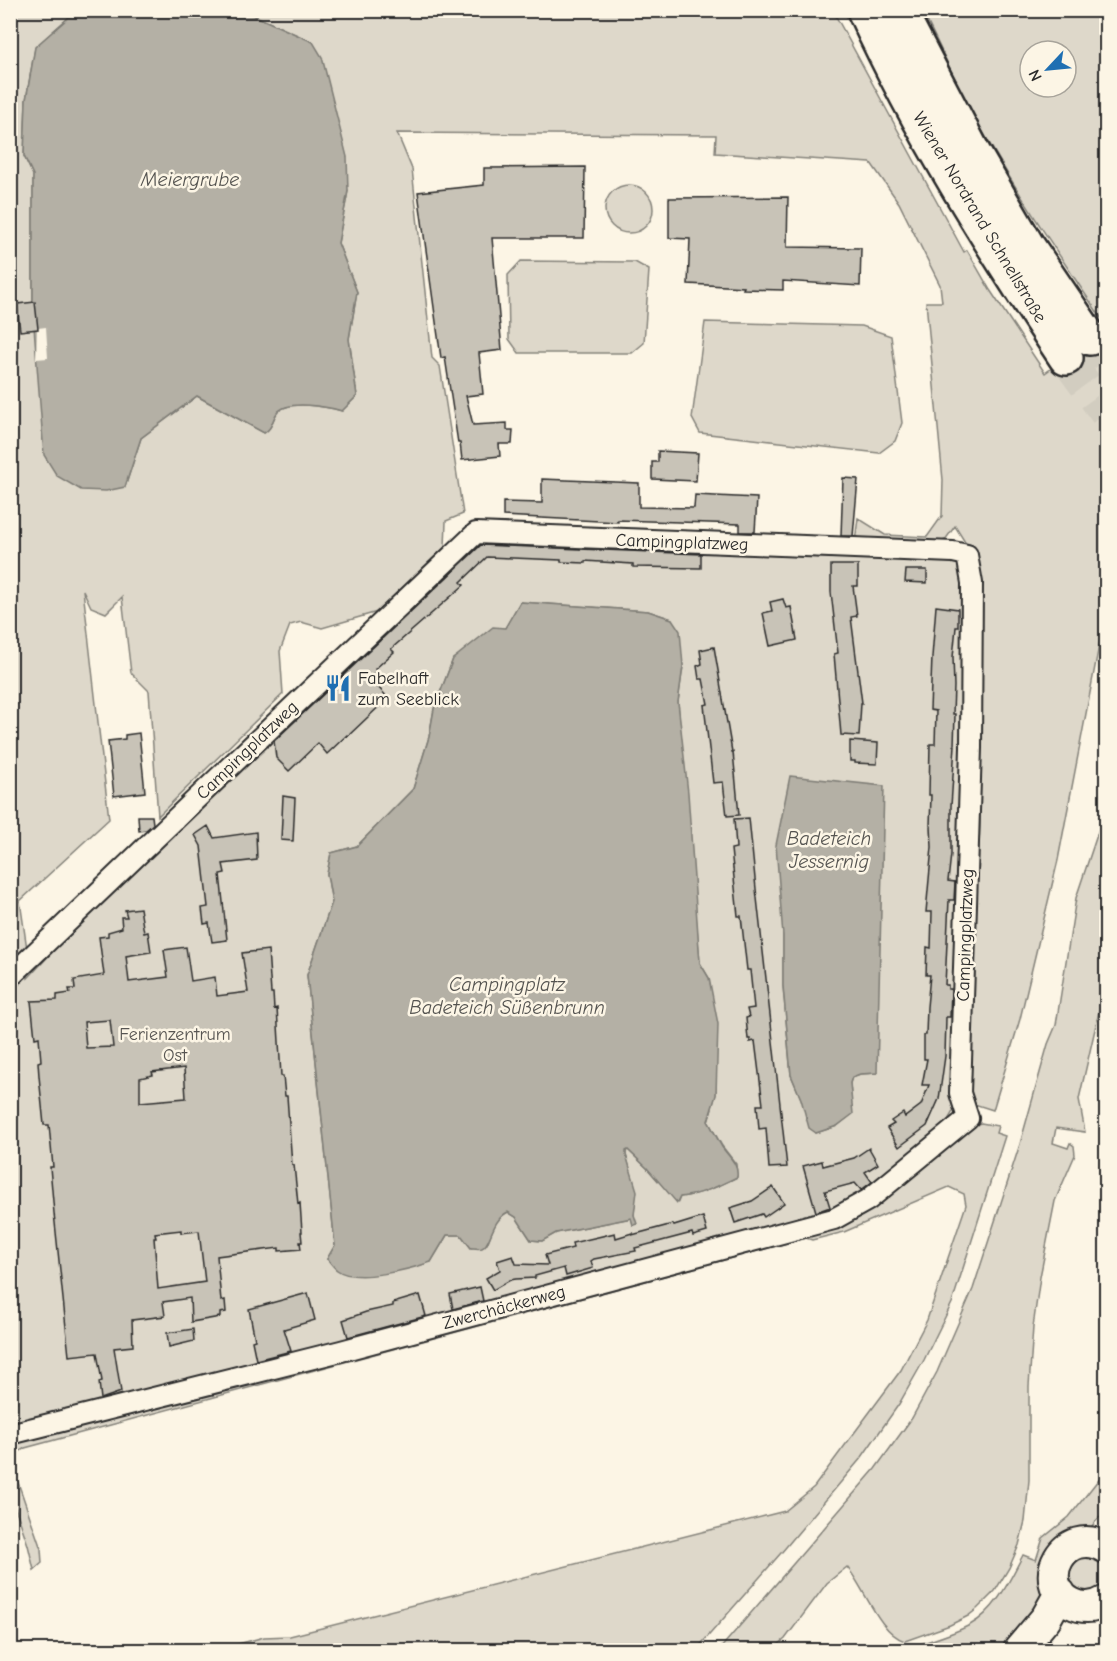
<svg xmlns="http://www.w3.org/2000/svg" width="1117" height="1661" font-family="'Comic Neue',sans-serif">
  <style>
    .built { fill: #ece6d7 }
    .green { fill: #ded8ca; stroke: #84827a; stroke-width: 1.5; fill-rule: evenodd }
    .water { fill: #b4b0a5; stroke: #7d7b74; stroke-width: 1.5 }
    .pier { fill: #fcf5e5 }
    .building { fill: #c8c3b7; stroke: #2b2b2b; stroke-width: 1.5; fill-rule: evenodd }
    .lines { fill: none; stroke-linecap: round; stroke-linejoin: round }
    .highway-tunnel { stroke: #d2cdc0; stroke-width: 33; stroke-dasharray: 33 16; stroke-linecap: butt }
    .street-casing { stroke: #2b2b2b; stroke-width: 24 }
    .primary-casing { stroke: #2b2b2b; stroke-width: 34 }
    .highway-casing { stroke: #2b2b2b; stroke-width: 38 }
    .street { stroke: #fcf5e5; stroke-width: 20 }
    .primary { stroke: #fcf5e5; stroke-width: 30 }
    .highway { stroke: #fcf5e5; stroke-width: 33 }
    .labels { text-anchor: middle; stroke-width: 5; stroke-linejoin: round; paint-order: stroke }
    .street-label { font-size: 18px; fill: #2b2b2b; stroke: #fcf5e5 }
    .poi-label { font-size: 18px; fill: #2b2b2b; stroke: #fcf5e5; text-anchor: start }
    .park-label { font-size: 18px; fill: #585653; stroke: #fcf5e5 }
    .water-label { font-size: 20px; font-style: italic; fill: #545350; stroke: #fcf5e5 }
  </style>
  <rect width="100%" height="100%" fill="#fcf5e5"/>
  <filter id="ink" filterUnits="userSpaceOnUse"><feTurbulence type="fractalNoise" baseFrequency=".0167" numOctaves="2"/><feDisplacementMap in="SourceGraphic" scale="12" xChannelSelector="R" yChannelSelector="G"/><feConvolveMatrix kernelMatrix="1 2 1 2 8 2 1 2 1" color-interpolation-filters="sRGB"/></filter>
  <g filter="url(#ink)">
    <path class="built" d="M10,1575l6,38 3,37h-8z"/>
    <path class="green" d="M11,11h65l-41,37 -9,52 -2,56 9,19v139l92,173 16,-49 56,-42 67,37c9,-5 7,-12 13,-20 10,-14 51,-6 65,-2l15,-15 -8,-57 8,-47 -19,-49 10,-52 -35,-149 -69,-31h589l131,241 3,-2 23,40 55,83 61,-44v280l-48,251 -38,159 -27,91 -19,-6 -7,-13 13,-266 -1,-198 -6,-72 -18,-29 -10,14 -18,6 -72,-4 3,-24 27,17 42,2 15,-21 1,-36 -17,-178h16l-2,-17 -41,-82 -28,-40 -156,-10 1,-18 -319,-2 15,36 20,189 8,8 23,148 -17,7 -1,26 -68,65 -55,16 -21,-6 -11,3 -10,26 3,43 -125,122 -9,-125 -18,-18 -9,-76 -16,16 -15,-6 -8,-17 26,229 -89,82 7,48 -16,20z
      M922,11h184v314c-48,-71 -97,-144 -138,-220 -16,-31 -30,-63 -46,-94zM1030,51h36v36h-36z
      M605 209a24 24 0 1 1 48 0a24 24 0 1 1-48 0Z
      M521,261l114,1 14,8 -5,73 -12,10h-113l-10,-14 -1,-64z
      M705,322l157,4 29,10 11,87 -7,18 -16,12 -179,-20 -8,-15z
      M482,541l306,13 171,9 4,26 -7,517 -16,28 -80,64 -32,15 -341,94 -412,100 -57,17 -3,-21 2,-1 -7,-36v-381l17,-15 1,8 86,-92zM520,602l128,9 24,8 11,47 -5,36 22,261 9,15 7,116 -8,27 14,25 14,18 1,13c-18,9 -37,18 -57,20l-2,5 -31,-34 -19,-18 -2,1v4l10,36 -2,24 2,9 -3,1 -1,-7 -76,15 -14,8 -11,-1 -15,-23 -8,-5c-12,6 -16,19 -21,32l-16,4 -10,-13h-14l-16,27 -104,-3 8,-14 -28,-270 25,-73 -5,-28 4,-21 26,-7 56,-57 16,-52 5,-28 19,-50 52,-31zM783,936l94,137 -17,1 -8,3 -2,6 2,31 -15,12 -21,7 -25,-58 -8,-89z
      M1106,808v173l-27,118 6,33 -29,-4 -3,15 15,5 2,-5 4,3 1,9 -20,46 -15,76 -7,50 -4,59v94l-4,41 -6,24 -10,23 -14,23 -18,18 -9,7 -18,9 -45,16c-26,-8 -41,-54 -58,-74l-20,16 -42,56 -13,11h-53l156,-181 37,-51 25,-46 36,-83 47,-145 28,-100 8,-19 20,-127z
      M981,1123l17,3 -2,7 9,3 -53,167 -28,57 -25,44 -37,53 -81,96 -85,97h-480l48,-13 26,-1 495,-125 29,-24 87,-117 26,-50 39,-115 -2,-11 -15,-7 -105,45 -32,8 -6,-2 -781,210 -11,7 -2,10 29,84 1,14 -8,7 -6,-25 -17,-50 -1,-54 821,-214 138,-101z
      M1106,1470v40c-39,42 -68,91 -97,140h-100l8,-5c18,-6 36,-11 53,-20 26,-14 40,-45 53,-70l13,5 7,-22 26,-21z
      M1079,1551l27,10v27l-2,3 -29,4 -11,-27z"/>
    <path class="water" d="M76,11h168l69,31 9,15 25,100 1,34 -10,52 19,49 -8,47 8,57 -15,15c-14,-4 -55,-12 -65,2 -6,8 -4,15 -13,20l-67,-37 -56,42 -16,49 -19,4 -25,-1 -24,-14 -13,-21 -11,-141v-139l-9,-19 2,-56 9,-53z
      M520,602l128,9 24,8 8,12 3,35 -5,36 10,91 12,170 9,15 9,46 -2,71 -8,26c5,8 9,18 14,26 7,10 17,17 15,30 -18,9 -37,18 -57,20l-3,6 -30,-35 -19,-18 -2,1v4l11,36 -3,24 3,9 -4,1 -2,-7 -75,15 -14,8 -11,-1 -15,-23 -8,-5c-17,8 -17,33 -26,36 -1,1 -10,0 -11,0l-10,-13h-14l-16,27c-20,7 -76,22 -94,8 -4,-3 -7,-8 -10,-11l8,-14 -28,-270 25,-73 -5,-28 4,-21 26,-7 56,-57 16,-52 5,-28 19,-50 40,-32 12,1z
      M790,776l94,10 -7,287 -17,1 -8,3 -2,6 3,31 -16,12 -21,7 -7,-5 -8,-29 -10,-24 -8,-89v-50l-7,-91z"/>
    <path class="pier" d="M46,327l2,31 -12,1 1,-29 1,-2z"/>
    <path class="building" d="M585,167l-1,71h-92l10,112 -23,3 4,41 -17,2 7,29 34,-2v7h6l-1,14h-13l1,12 -38,4 -2,-17h-2l-13,-86 -4,1 -23,-166 66,-7v-17z
      M788,197l-1,50 74,1 -1,38 -77,-5v9l-40,-1 1,-2 -56,-3 2,-45 -21,-1v-40z
      M35,302l3,27 -18,2 -3,-27z
      M658,451l40,2 -2,28 -44,-2v-17h6z
      M843,478l15,1 -5,57h-12z
      M542,479l97,4v24l55,1 1,-13 62,3 -2,34h-15v-8l-122,-4v2l-115,-6v-14l39,1z
      M481,545l220,9v14l-68,-1v-3l-48,-3v2l-24,-1v-2l-74,-3 -26,25 3,3 -73,64 3,3 -19,17 2,2 -8,6 19,21 -40,38 -1,-1 -20,19 -9,-11 -29,28 -13,-13 -2,-17z
      M831,565h27v21h-5l4,30 -6,1 11,86h-1l-2,33 -18,-1 -7,-81 4,-1 -7,-61z
      M906,570h21v13l-22,-1z
      M783,599l3,9 5,-1 6,33 -27,6 -7,-33 9,-2 -2,-9z
      M936,606l22,3v18h-2l-3,30 1,29 -1,28h2l-1,31h1l-4,61v48l-3,27 7,1 -1,18h-5l-4,85h3v4h3l-1,28h-4l-1,39 -6,43 -12,27 -28,21 -12,-19 7,-4 -3,-3 12,-8 2,4 16,-12 8,-20h-7l5,-26h-3v-24h2l1,-28 3,-32h-4l1,-28 4,1 1,-36h-6l6,-65 -1,-21h-1l1,-31h-2l1,-51h5l1,-33 -6,-1 2,-53z
      M714,647l18,105h1l6,63 -12,1 -4,-34 -10,1 -9,-78 4,-1 -5,-25h-4l-2,-13 5,-2 -2,-14z
      M139,733l6,59 -31,4 -6,-55 17,-2v-4z
      M850,741l28,2 -1,21 -22,-1v-2h-5z
      M283,796l12,2 -2,43 -12,-1z
      M138,816h14l1,8 -7,6 -7,1z
      M749,818l7,71 31,278 -18,1 -3,-40 -7,1 -2,-24h6l-8,-64 -5,1v-3h-2l-2,-21 3,-1 -2,-8 7,-1 -4,-38h-3l-6,-54h-3l-7,-67 5,-1 -2,-29z
      M208,826l6,12 42,-6 1,28 -34,4 2,9 -5,1 7,66 -15,2 -3,-19 -5,1 -2,-16 6,-1 -7,-61 -6,-11z
      M140,908l4,25 4,-1 3,20 -25,4 3,26 39,-5 -4,-27 22,-3 5,34 24,-4 2,19 31,-4 -6,-39 26,-3 3,43h2l1,16 3,-1 4,68h2l2,20h2l5,69h2l4,39 2,-1 2,29h-1l1,10h-2l1,7 -22,2v-3l-62,8 4,45 4,-1 1,12 -6,1v4l-29,5 -1,-24 -27,4 2,14 -33,4 1,26 -19,2 7,44 -20,7 -2,-17 3,-1 -5,-28 -28,3 -15,-143 -4,-46h3l-4,-42h-5l-5,-49 -1,-14 3,-1 -2,-24 -4,1 -4,-37 26,-1v-5l13,-2 -1,-4h6l-1,-9 30,-5 -5,-38 9,-1v-4l14,-4 -1,-11h6l-2,-7zM110,1020l3,27 -27,1 -2,-26zM184,1068l2,30 -46,4v-24l13,-3 -1,-3zM181,1230v3l18,-2 6,51 -47,7 -4,-51h2l-1,-5z
      M869,1148l9,16 -13,8 7,10 -11,8 -6,-7 -30,8 5,16 -14,5 -13,-46 19,-5 1,5 31,-8z
      M773,1187l11,16 -20,14 -2,-3 -27,9 -5,-15 22,-7z
      M703,1217l4,15 -14,4 -1,-3 -57,15 1,3 -42,8 -3,2 2,7 -27,8 -2,-8 -29,8v2l-19,1 -6,1 -17,10 -7,-12 14,-8 -3,-9 16,-5 3,8 32,1 -3,-10 28,-7 -1,-5 43,-10 1,5 16,-5v2l41,-11 1,2z
      M480,1287l3,14 -30,8 -3,-15z
      M308,1293l7,27 -31,9 7,22 -35,9 -4,-19 3,-1 -6,-31z
      M420,1295l6,21 -78,21 -5,-17 23,-8 27,-6v-3z
      M193,1329l1,12 -25,6 -2,-14z"/>
    <g class="lines">
      <path class="highway-tunnel" d="M1090,338l16,22
        M1066,358l40,55"/>
      <defs>
        <path id="street" d="M10,977l230,-220 236,-224 477,19 14,3 5,28 -1,165 -11,345 8,25 -100,82 -34,19 -493,132 -331,83"/>
        <path id="primary" d="M1106,1548c-42,-25 -73,35 -35,55 12,6 24,5 35,-2
          M1019,1650l27,-32 14,-25"/>
        <path id="highway" d="M864,10c56,122 128,236 202,348
          M899,10l75,144 53,91 63,93"/>
      </defs>
      <use href="#street" class="street-casing"/>
      <use href="#primary" class="primary-casing"/>
      <use href="#highway" class="highway-casing"/>
      <use href="#street" class="street"/>
      <use href="#primary" class="primary"/>
      <use href="#highway" class="highway"/>
    </g>
  </g>
  <defs>
    <symbol id="restaurant-bare" viewBox="-9 -9 18 18"><path d="M-5-6h1v4h1v-4h1v4h1v-4h1v5L-1.5 .5V6h-2V.5L-5-1ZM5-6V6H3V1.5H1.5Q1.5-4 5-6Z" fill="#1f6fb2" stroke="#fcf5e5" stroke-width="2.5" paint-order="stroke"/></symbol>
  </defs>
  <g fill-rule="evenodd">
    <use href="#restaurant-bare" x="319" y="669" width="38" height="38"/>
  </g>
  <g class="labels">
    <g class="street-label">
      <text transform="translate(980 217) rotate(59)" y="6">Wiener Nordrand Schnellstraße</text>
      <text transform="translate(682 542) rotate(2)" y="6">Campingplatzweg</text>
      <text transform="translate(247 750) rotate(-44)" y="6">Campingplatzweg</text>
      <text transform="translate(965 935) rotate(-88)" y="6">Campingplatzweg</text>
      <text transform="translate(504 1307) rotate(-15)" y="6">Zwerchäckerweg</text>
    </g>
    <g class="poi-label">
      <text x="358" y="684">Fabelhaft<tspan x="358" dy="21">zum Seeblick</tspan></text>
    </g>
    <g class="park-label">
      <text x="175" y="1040">Ferienzentrum<tspan x="175" dy="21">Ost</tspan></text>
    </g>
    <g class="water-label">
      <text x="190" y="186">Meiergrube</text>
      <text x="829" y="845">Badeteich<tspan x="829" dy="23">Jessernig</tspan></text>
      <text x="507" y="991">Campingplatz<tspan x="507" dy="23">Badeteich Süßenbrunn</tspan></text>
    </g>
  </g>
  <rect width="1117" height="1661" fill="none" stroke="#fcf5e5" stroke-width="36"/>
  <rect x="18" y="18" width="1081" height="1625" fill="none" stroke="#2b2b2b" stroke-width="2" filter="url(#ink)"/>
  <g transform="translate(1048 69) rotate(244)"><circle r="28" fill="#fcf5e5" stroke="#a8a49b" stroke-width="1.5"/>
  <path d="M0-4.5L10 22L0 15L-10 22Z" fill="#1f6fb2"/>
  <text y="-9" font-size="16" font-weight="bold" text-anchor="middle" fill="#2b2b2b">N</text>
  </g>
</svg>
